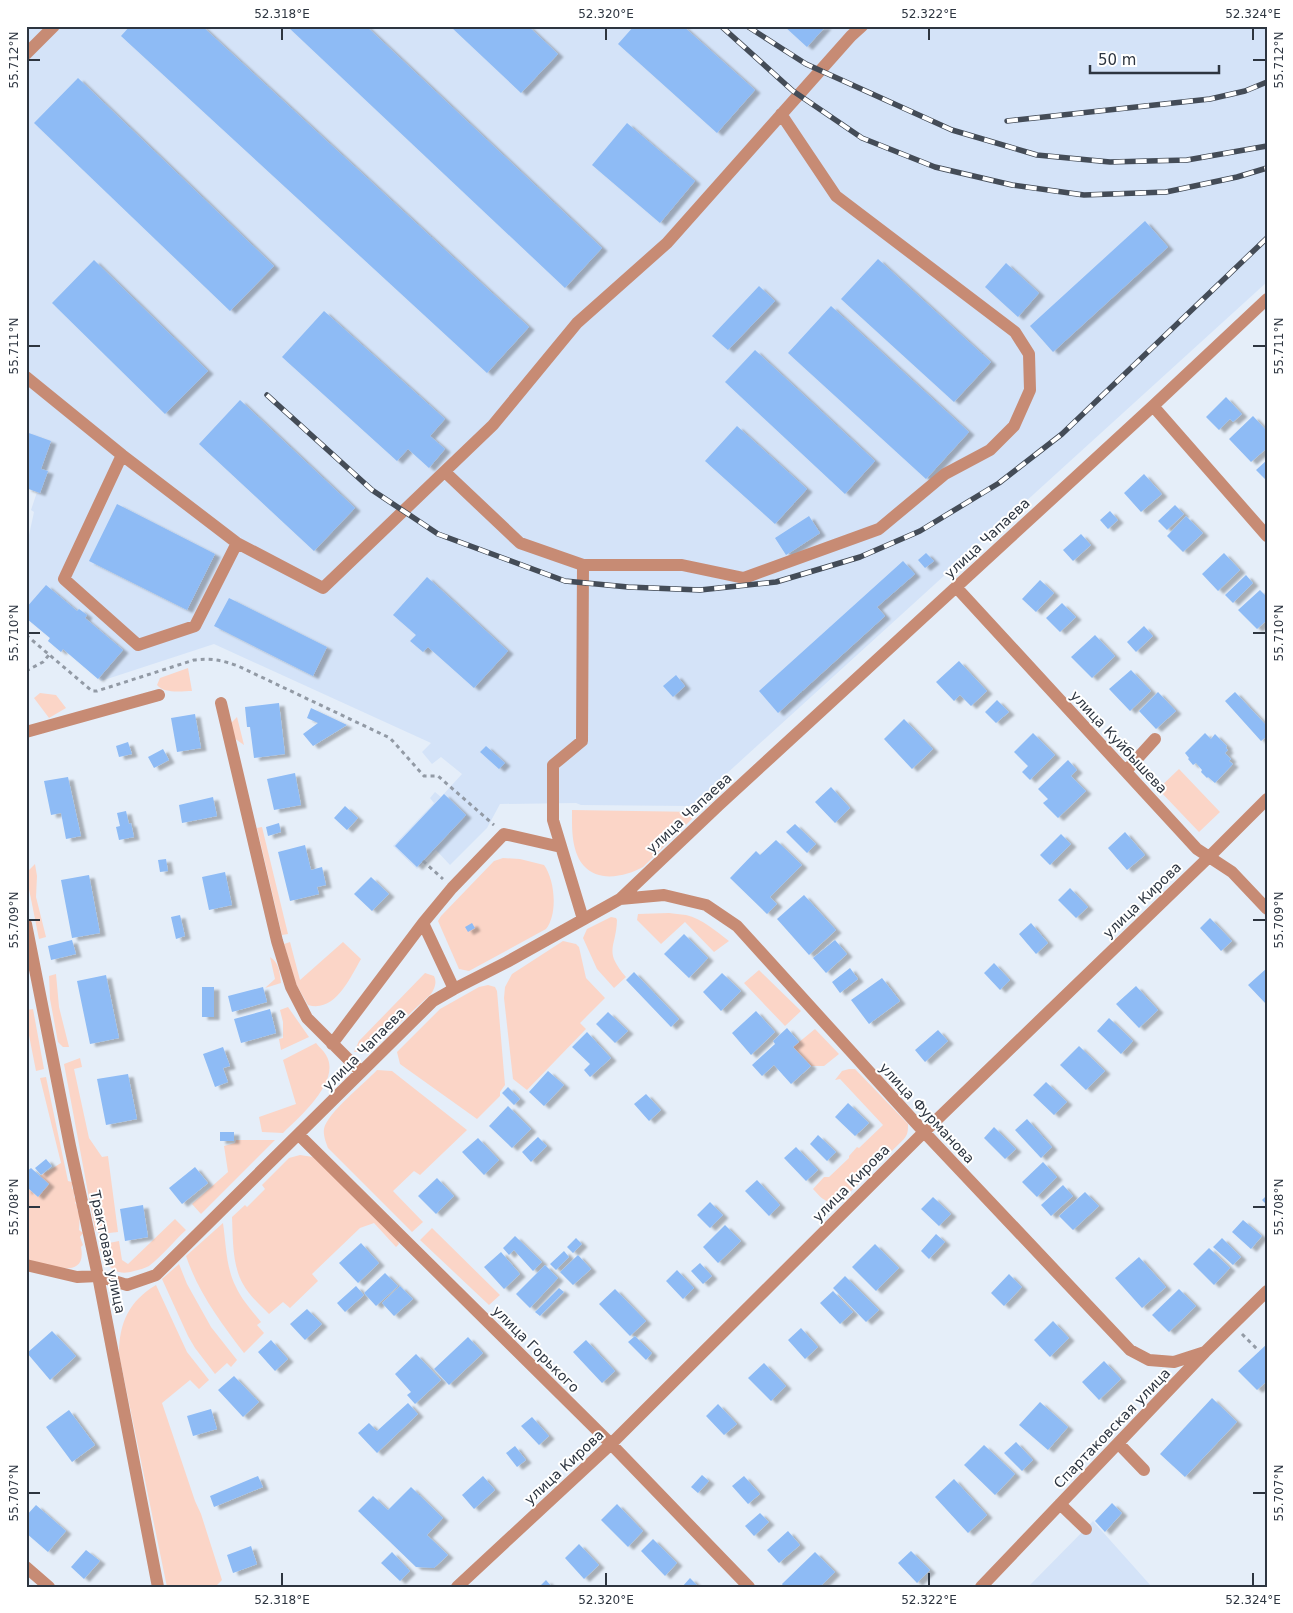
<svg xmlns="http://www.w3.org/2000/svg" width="1293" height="1613" font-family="'DejaVu Sans',sans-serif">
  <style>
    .built { fill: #d4e3f8 }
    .green { fill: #fbd5c7 }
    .building { fill: #8ebbf5; filter: url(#shadow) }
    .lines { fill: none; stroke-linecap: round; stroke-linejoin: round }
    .path { stroke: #929aa5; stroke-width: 3; stroke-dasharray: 4 4; stroke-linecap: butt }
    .minor { stroke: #c78b74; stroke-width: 12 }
    .rail-casing { stroke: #444c57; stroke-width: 5.5 }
    .rail { stroke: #fff; stroke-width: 4; stroke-dasharray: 11; stroke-linecap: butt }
    .ticks { fill: none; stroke: #2d3540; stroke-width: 2 }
    .labels { text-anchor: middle; stroke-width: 4; stroke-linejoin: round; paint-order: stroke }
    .street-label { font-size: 14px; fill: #2d3540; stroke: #fff }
    .neatline { fill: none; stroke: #2d3540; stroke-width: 2 }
    .ticks-label { font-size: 12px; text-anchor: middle; fill: #2d3540 }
  </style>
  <defs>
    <filter id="shadow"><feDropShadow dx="5.5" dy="3" stdDeviation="1" flood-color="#0004"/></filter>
  </defs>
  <rect width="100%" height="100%" fill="#e5eef9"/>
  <path class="built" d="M26,26h1241v256l-576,524 -110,-1 -5,-2 -76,1 -13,24 -37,37 -14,-15 -19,19 -24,-23 41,-43 -4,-5 5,-6 6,5 21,-23 -21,-17 -9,7 -10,-12 9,-9 -217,-99 -113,37 -38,-32 -2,3 -13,-11 2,-3 -24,-20v-69l8,-37 -3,-2 6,-18 -11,-4z
    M1093,1521l59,66h-124z"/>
  <path class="green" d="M188,668l4,23c-10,0 -28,3 -35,-6l3,-7z
    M40,693l16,2 10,13 -17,10 -15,-20z
    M237,717l7,28 -10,-7 -3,-15z
    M1179,769l41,43 -21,20 -41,-43z
    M572,810l127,2 -56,55c-16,9 -44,16 -59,-1 -13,-15 -12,-38 -12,-56z
    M262,827l26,107 -6,1 -25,-107z
    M503,858l17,1 24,6c11,15 14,49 2,64l-77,42 -10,-2 -21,-48 3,-5 53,-55z
    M35,864l2,12 -1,21 10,40 -7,2 -12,-60 1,-8z
    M669,913c5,1 11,1 17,2 16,4 30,16 43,26l-15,11 -29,-30 -24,22 -24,-24 1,-6z
    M611,917l5,1 1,2c-1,29 -14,30 9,57l-12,11 -17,-19 -14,-31 4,-9z
    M563,941l13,3 3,3 7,31 19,20 -25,25 6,6 -59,61 -14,-11 -9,-81 1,-11 7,-13z
    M290,942l10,38 43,-38 18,17c-11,19 -26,54 -53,46l-12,-21 -12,-40z
    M270,957c9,5 10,17 11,26l-16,5 10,-9z
    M759,970l42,41 -16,15 -41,-43z
    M425,973l9,3c3,6 1,12 -3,18l-63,58h-14l5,-11z
    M56,974l3,33 10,40h-6l-5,-5 -8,-43 -1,-23z
    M488,985l7,2 2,4 8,94 -5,7v4l-23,23 -77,-55 -3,-12 43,-43 39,-22z
    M288,1007l21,30 -28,13 -2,-11 4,-1v-16l-3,-12z
    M33,1009l11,60 -8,2 -10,-51v-10z
    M815,1029l24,25 -15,12h-13l-18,-19z
    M316,1043c3,4 8,8 10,12 16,26 -27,62 -43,78l-21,-1 -3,-15 37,-13 -13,-44z
    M80,1058l2,9 -8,2 15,69 13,19 6,-1 10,76 -18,2 -5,-4 -31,-166z
    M849,1069h6l53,55c0,7 0,10 -4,15l-63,62c-13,5 -20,-3 -28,-12l11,-12h5l20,-19v-2l8,-9 2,1 24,-23 -43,-46 -5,1 7,-9z
    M377,1070l15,1 75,59 -47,45 -6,-4 -21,20 30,31 -11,10 -84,-84c-2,-5 -5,-13 -4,-19 3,-16 41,-46 53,-59z
    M46,1077l22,104 4,1v6l2,3v6l3,3 -2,3 3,3 -1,4 3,3 -1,17 4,3 -3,4 3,8 -2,2c7,36 -37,17 -55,12v-67l3,-3 9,8 2,-21 21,-13 -21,-85z
    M236,1140h39l-74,74 -9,-10 36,-32 -4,-26 11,-3z
    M300,1155l13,2 80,75 6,12 -3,3 -22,-24 -14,5 -48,46 6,7 -28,27 -7,-6 -14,12c-9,-9 -20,-19 -26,-30 -11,-19 -10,-46 -11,-67l13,-12 2,2 18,-18 -3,-4 27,-27z
    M175,1219l11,11c-11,10 -25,27 -37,36 -4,2 -10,4 -15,5 -19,6 -28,-5 -34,-22l4,-5 15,-3 3,19 6,4z
    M223,1223c3,21 3,45 13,64 6,13 16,24 25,35l-4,3 7,8 -20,20c-23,-30 -46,-61 -58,-97z
    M432,1228l68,67 -11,10 -69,-65z
    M179,1264l8,20 24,43 26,33 -6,7 -4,-4 -12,11 -20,-26 -7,-12 -26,-57z
    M156,1285l31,67 22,28 -10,9 -9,-9 -28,23 33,98 6,13 21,66 -7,7h-48l-48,-233c0,-31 10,-53 37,-69z"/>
  <path class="building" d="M130,26h72l327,301 -42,46 -366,-337z
    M287,26h79l236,222 -37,40z
    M450,26h78l30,28 -37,39z
    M634,26h49l72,64 -38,43 -99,-89z
    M784,26h42l-19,21z
    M78,78l196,188 -44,45 -196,-188z
    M627,123l68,58 -35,42 -68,-58z
    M1145,221l23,26 -115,105 -23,-26z
    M878,259l113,103 -37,40 -113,-103z
    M94,260l114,111 -43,43 -113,-111z
    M1006,263l33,30 -21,24 -33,-30z
    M759,286l16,15 -47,49 -16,-14z
    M831,306l138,126 -43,47 -138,-126z
    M324,311l121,108 -15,17 15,13 -16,19 -21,-19 -11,12 -115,-104z
    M755,350l120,111 -30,33 -120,-112z
    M1226,397l16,17 -9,8 -3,-3 -11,11 -13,-13z
    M240,400l115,108 -41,43 -115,-107z
    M1253,416l14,15v17l-16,14 -22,-23z
    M737,426l70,63 -32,35 -70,-63z
    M26,432l25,9 -10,28 7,2 -8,22 -14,-5z
    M1267,460v21l-11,-11z
    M1144,474l18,20 -21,18 -17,-19z
    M117,504l98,50 -28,56 -98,-49z
    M1175,505l9,9 -17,16 -9,-9z
    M1110,511l8,9 -10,9 -8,-9z
    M809,516l11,17 -34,22 -11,-17z
    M1186,516l17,17 -20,19 -16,-16z
    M1081,534l10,11 -18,16 -10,-11z
    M926,553l8,8 -9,7 -7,-8z
    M1224,553l16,17 -22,21 -16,-17z
    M903,561l12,13 -38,33 8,9 -107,97 -19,-22z
    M1246,575l7,8 -20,20 -8,-8z
    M427,577l81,74 -34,37 -46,-41 -5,5 -13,-11 6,-6 -23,-20z
    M1040,580l14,13 -18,19 -14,-13z
    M46,585l31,26 2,-2 8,6 -2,3 38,32 -25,29 -35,-30 -2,3 -13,-11 2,-3 -24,-20v-10z
    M1260,590l7,7v23l-10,9 -19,-19z
    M229,598l98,49 -14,29 -99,-50z
    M1062,603l14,14 -16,15 -14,-14z
    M1144,626l9,10 -17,16 -9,-10z
    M1095,635l20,21 -23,22 -21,-21z
    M959,661l28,30 -16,15 -11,-11 -6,6 -18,-19z
    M1131,670l20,21 -21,20 -21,-22z
    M676,675l9,11 -12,11 -10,-11z
    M1158,692l18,19 -20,18 -17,-18z
    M1235,692l32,34v10l-6,5 -36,-40z
    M997,700l12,12 -13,11 -11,-11z
    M279,703l6,51 -31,4 -4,-31h-3l-2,-20z
    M311,708l36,17 -34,21 -10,-12 15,-11 -11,-5z
    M195,714l6,34 -24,4 -6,-34z
    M904,719l29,30 -21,20 -28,-30z
    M1033,733l22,22 -25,25 -8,-8 6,-6 -14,-14z
    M1205,733l6,6 4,-5 12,12 -1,2 2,2 -3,3 6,6 -2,2 4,3 -18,19 -7,-6 -1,1 -6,-6 1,-2 -6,-7 -3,2 -5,-6 1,-1 -4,-5z
    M128,742l4,12 -13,3 -3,-11z
    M486,746l19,17 -6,6 -19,-17z
    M163,749l6,11 -15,8 -6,-11z
    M1068,760l9,10 -6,6 15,15 -28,27 -15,-15 5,-4 -10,-10z
    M295,773l6,32 -27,5 -7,-31z
    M68,777l13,59 -15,3 -5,-26 -10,2 -7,-34z
    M831,787l19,21 -15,15 -20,-21z
    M444,794l22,21 -49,52 -22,-21z
    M213,797l4,19 -35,7 -3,-18z
    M345,806l13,12 -11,12 -13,-12z
    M126,811l3,13 2,-1 3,14 -15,3 -3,-13 4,-1 -3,-13z
    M279,823l2,9 -13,4 -2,-9z
    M795,824l21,20 -9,9 -21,-21z
    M1125,832l20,23 -18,15 -19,-22z
    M1061,834l10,10 -21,21 -10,-10z
    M776,840l26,25 -32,32 7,7 -10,10 -37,-36 26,-27 4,4z
    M305,845l6,25 11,-3 4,18 -9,2 2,7 -29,7 -12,-49z
    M166,859l2,12 -8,1 -2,-12z
    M225,872l7,33 -23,5 -7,-33z
    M89,875l11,58 -28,5 -11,-58z
    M371,877l18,17 -17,17 -18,-17z
    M1070,888l18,19 -12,11 -18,-18z
    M804,895l32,35 -27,25 -32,-36z
    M180,915l5,21 -9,3 -5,-22z
    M1210,918l22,23 -11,10 -21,-23z
    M472,923l3,5 -7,4 -3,-5z
    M1031,923l17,20 -12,11 -17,-20z
    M684,934l24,24 -19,20 -25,-24z
    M72,940l4,14 -25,6 -3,-14z
    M835,940l12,14 -21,19 -13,-15z
    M994,963l16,17 -10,10 -16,-17z
    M850,968l8,11 -18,14 -8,-11z
    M1267,968v35l-1,1 -18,-19z
    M634,972l45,47 -8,8 -45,-47z
    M722,973l19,18 -20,20 -18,-19z
    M106,975l13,63 -29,6 -13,-63z
    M882,978l18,23 -31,23 -18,-24z
    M1136,986l22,24 -19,18 -23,-24z
    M202,987h12v30h-12z
    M263,987l4,15 -35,10 -4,-16z
    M270,1009l6,24 -35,10 -7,-24z
    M756,1011l19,21 -24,23 -19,-22z
    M608,1012l20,19 -13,12 -19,-19z
    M1109,1018l24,23 -12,13 -24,-23z
    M787,1028l12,14 -6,5 18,19 -20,18 -17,-19 -12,11 -10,-11 23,-21 -2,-3z
    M938,1030l10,11 -23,21 -10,-12z
    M587,1032l24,26 -21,19 -6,-7 6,-6 -18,-17z
    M1079,1046l26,25 -19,19 -26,-25z
    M223,1047l7,19 -7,2 5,14 -13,5 -12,-33z
    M548,1071l16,14 -20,21 -15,-14z
    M128,1074l9,45 -31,6 -9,-46z
    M1046,1082l21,20 -13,13 -21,-20z
    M508,1087l12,12 -6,6 -12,-12z
    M646,1094l15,16 -12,11 -15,-17z
    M848,1103l21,20 -14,13 -20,-19z
    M508,1106l23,23 -19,19 -23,-22z
    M1027,1119l25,28 -11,11 -26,-28z
    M994,1127l22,22 -11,10 -21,-21z
    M220,1132h14v9h-14z
    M818,1135l18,17 -9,9 -17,-17z
    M538,1137l9,9 -16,16 -9,-10z
    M478,1138l21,22 -15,15 -22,-23z
    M796,1147l22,23 -12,11 -22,-23z
    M46,1159l6,7 -11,9 -6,-7z
    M1043,1162l14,15 -20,20 -15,-15z
    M195,1167l13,16 -26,21 -13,-16z
    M31,1168l18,16 -11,13 -9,-8 -3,3v-20z
    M437,1178l17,18 -18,18 -18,-18z
    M757,1180l23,25 -11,11 -24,-25z
    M1063,1185l10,11 -22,20 -10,-11z
    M1085,1192l14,14 -26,24 -14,-14z
    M1267,1195v10l-5,-5z
    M933,1197l18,17 -12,12 -18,-17z
    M710,1202l13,13 -13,13 -13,-13z
    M143,1205l5,32 -23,4 -5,-32z
    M1243,1220l19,16 -11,13 -19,-17z
    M725,1225l16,16 -23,22 -15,-16z
    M936,1234l9,8 -16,17 -8,-8z
    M515,1236l27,26 -9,9 -19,-21 -5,5 -6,-7z
    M576,1238l6,6 -9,9 -6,-6z
    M1222,1238l19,19 -8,8 -20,-18z
    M361,1243l18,20 -21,20 -19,-20z
    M875,1244l24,24 -23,23 -24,-24z
    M1209,1248l21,20 -16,17 -21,-21z
    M564,1251l5,6 -13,13 -6,-6z
    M501,1252l19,22 -16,15 -20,-22z
    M578,1255l13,14 -18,16 -13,-13z
    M1139,1257l27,30 -24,21 -27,-30z
    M700,1263l12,13 -9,8 -12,-13z
    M545,1265l13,13 -28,30 -14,-14z
    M677,1270l17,18 -11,11 -17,-18z
    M385,1273l13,13 -22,20 -12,-13z
    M1009,1274l13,13 -18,19 -13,-13z
    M845,1276l34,34 -13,12 -33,-34z
    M356,1286l8,9 -19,17 -8,-9z
    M400,1286l13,13 -19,17 -12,-13z
    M559,1288l5,4 -24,24 -5,-4z
    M615,1289l31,32 -16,15 -31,-32z
    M1179,1289l17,17 -27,26 -17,-17z
    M833,1291l20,21 -13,12 -20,-21z
    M307,1309l15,15 -17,16 -15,-16z
    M1053,1321l16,17 -19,19 -16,-17z
    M801,1328l17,19 -13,12 -17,-19z
    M52,1331l24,25 -26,24 -23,-27z
    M635,1336l17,17 -6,7 -18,-18z
    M468,1337l15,16 -34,32 -15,-16z
    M271,1340l17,19 -13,12 -17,-19z
    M586,1340l29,31 -13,12 -29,-31z
    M1267,1344v37l-10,9 -19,-19z
    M416,1354l25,26 -26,24 -8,-9 4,-3 -16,-18z
    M1104,1361l17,18 -22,21 -17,-18z
    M764,1363l22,23 -15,15 -23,-23z
    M234,1376l25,26 -16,15 -25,-27z
    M1212,1398l25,24 -52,55 -25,-23z
    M1040,1402l28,25 -20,23 -29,-25z
    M408,1403l10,11 -41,39 -19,-20 11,-10 8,8z
    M718,1404l19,20 -13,11 -18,-19z
    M211,1409l6,20 -24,7 -6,-20z
    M69,1410l26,35 -23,17 -26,-35z
    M532,1417l17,19 -10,9 -18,-19z
    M1016,1442l17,18 -11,11 -18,-18z
    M984,1445l31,29 -20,21 -31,-30z
    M515,1446l11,14 -9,7 -11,-14z
    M702,1475l7,6 -11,12 -7,-6z
    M258,1476l5,11 -49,20 -4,-11z
    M483,1476l12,14 -21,19 -12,-14z
    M744,1476l16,18 -12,10 -16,-18z
    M954,1479l33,36 -19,18 -33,-36z
    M411,1487l32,31 -16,17 21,20 -14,13 -18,-1 -58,-56 15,-15 15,14z
    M1112,1503l10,10 -17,19 -10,-11z
    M617,1504l26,27 -15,16 -27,-27z
    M36,1505l30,26 -18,21 -22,-19v-17z
    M760,1513l9,9 -15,14 -9,-10z
    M788,1531l12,14 -21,18 -12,-13z
    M653,1539l24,24 -12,13 -24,-25z
    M579,1544l20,21 -15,14 -19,-21z
    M251,1546l6,18 -24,9 -6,-18z
    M86,1550l14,11 -16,18 -13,-12z
    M911,1551l19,19 -13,13 -19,-20z
    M392,1552l18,19 -10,10 -19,-18z
    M815,1552l20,20 -15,15h-36l-2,-3z
    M690,1578l9,9h-17z
    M546,1580l6,7h-13z"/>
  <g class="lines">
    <path class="path" d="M26,635l66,56h5l97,-31c16,-2 28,0 44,6l152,72 34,38h14l56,49
      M26,671l17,-9 6,-7
      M423,861l20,18
      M1242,1334l17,17"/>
    <path class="minor" d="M26,54l28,-28
      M26,377l96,78
      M1153,406l114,130
      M445,472l75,71 63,22 -1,176 -29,24v55l30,99
      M237,543l-42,83 -57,19 -74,-66 58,-124 115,88 86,45 170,-163 84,-102 90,-80 184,-207 11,-10
      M583,565h99l62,13 135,-49 66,-55 45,-24 24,-24 16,-36 -1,-36 -14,-22 -179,-136 -55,-82
      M956,587l241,262 35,23 35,37
      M221,703l56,238 14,46 16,31 54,54
      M26,732l133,-37
      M1126,771l29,-32
      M620,899l44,-4 42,10 31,21 187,206 206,218 19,10 25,2 31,-10
      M26,924l44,222 28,130 60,311
      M454,989l-31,-66 29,-35 52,-54 57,13
      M332,1044l91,-121
      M299,1135l312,309 138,143
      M26,1265l51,12 21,-1 29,9 29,-10 277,-274 21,-12 53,-27 113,-63 99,-94 434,-399 114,-107
      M1118,1443l26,27
      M1060,1504l26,25
      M26,1567l23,20
      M457,1587l154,-143 313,-312 286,-276 57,-57
      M981,1587l224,-235 62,-61"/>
    <defs>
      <path id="rail" d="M721,26l72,65 69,47 73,29 77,18 72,10 82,-3 71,-15 30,-9
        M747,26l59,38 146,66 85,25 73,7 77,-2 80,-14
        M1007,121l203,-22 35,-8 22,-9
        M267,395l105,95 66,44 127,47 63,6 72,3 76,-8 84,-25 60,-26 79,-48 63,-49 205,-196"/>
    </defs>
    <use href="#rail" class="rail-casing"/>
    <use href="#rail" class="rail"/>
  </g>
  <path class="ticks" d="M282,28v12M606,28v12M929,28v12M1253,28v12M28,60h12M1253,60h13M28,346h12M1253,346h13M28,633h12M1253,633h13M28,920h12M1253,920h13M28,1207h12M1253,1207h13M28,1493h12M1253,1493h13M282,1573v13M606,1573v13M929,1573v13M1253,1573v13"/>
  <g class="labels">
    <g class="street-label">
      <text transform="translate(987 538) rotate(-43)" y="5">улица Чапаева</text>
      <text transform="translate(1119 742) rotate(47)" y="5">улица Куйбышева</text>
      <text transform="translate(689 813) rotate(-43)" y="5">улица Чапаева</text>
      <text transform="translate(1142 900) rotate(-44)" y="5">улица Кирова</text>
      <text transform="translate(364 1049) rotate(-45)" y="5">улица Чапаева</text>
      <text transform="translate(927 1113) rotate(47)" y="5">улица Фурманова</text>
      <text transform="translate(851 1183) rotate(-45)" y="5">улица Кирова</text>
      <text transform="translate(108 1252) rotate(78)" y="5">Трактовая улица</text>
      <text transform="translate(536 1349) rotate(45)" y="5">улица Горького</text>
      <text transform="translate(1112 1428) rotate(-46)" y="5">Спартаковская улица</text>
      <text transform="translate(564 1467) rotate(-43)" y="5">улица Кирова</text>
    </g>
  </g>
  <rect width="1293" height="1613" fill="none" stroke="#ffffff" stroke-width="55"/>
  <path d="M1090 65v8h129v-8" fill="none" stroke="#2d3540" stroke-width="2.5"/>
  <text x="1098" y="65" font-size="15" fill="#2d3540" stroke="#ffffff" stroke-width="4" paint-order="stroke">50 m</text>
  <rect x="28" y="28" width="1238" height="1558" class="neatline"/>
  <g class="ticks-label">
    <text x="282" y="18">52.318°E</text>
    <text x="606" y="18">52.320°E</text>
    <text x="929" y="18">52.322°E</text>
    <text x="1253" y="18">52.324°E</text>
    <text transform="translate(14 60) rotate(-90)" y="4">55.712°N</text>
    <text transform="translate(1279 60) rotate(-90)" y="4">55.712°N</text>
    <text transform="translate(14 346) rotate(-90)" y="4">55.711°N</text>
    <text transform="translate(1279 346) rotate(-90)" y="4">55.711°N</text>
    <text transform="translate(14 633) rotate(-90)" y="4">55.710°N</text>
    <text transform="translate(1279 633) rotate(-90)" y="4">55.710°N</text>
    <text transform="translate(14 920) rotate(-90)" y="4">55.709°N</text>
    <text transform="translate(1279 920) rotate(-90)" y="4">55.709°N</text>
    <text transform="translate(14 1207) rotate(-90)" y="4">55.708°N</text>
    <text transform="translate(1279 1207) rotate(-90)" y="4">55.708°N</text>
    <text transform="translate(14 1493) rotate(-90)" y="4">55.707°N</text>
    <text transform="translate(1279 1493) rotate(-90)" y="4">55.707°N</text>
    <text x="282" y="1604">52.318°E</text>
    <text x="606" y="1604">52.320°E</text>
    <text x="929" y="1604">52.322°E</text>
    <text x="1253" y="1604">52.324°E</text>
  </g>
</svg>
